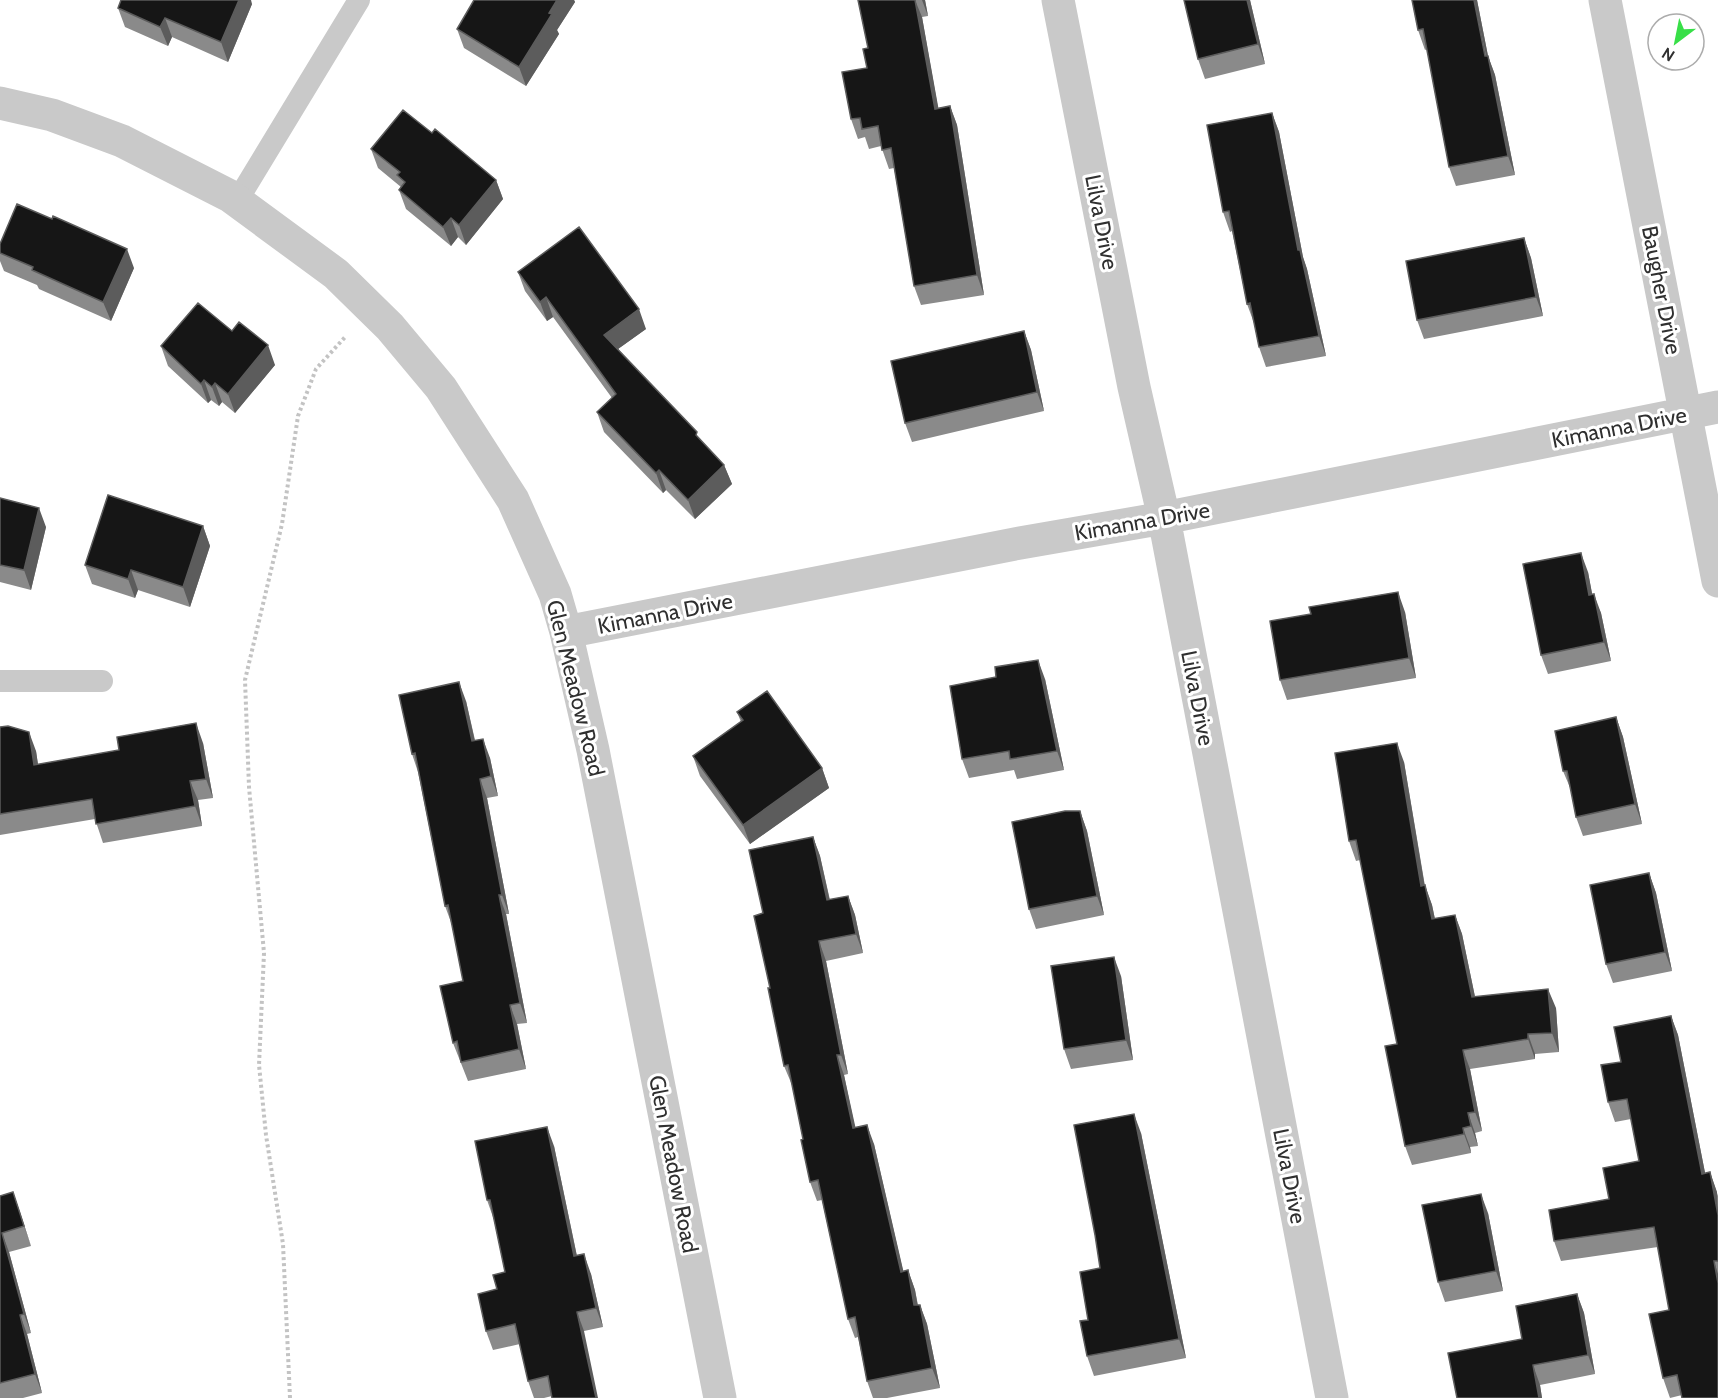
<svg xmlns="http://www.w3.org/2000/svg" width="1718" height="1398" font-family="Cabin,sans-serif">
  <style>
    .lines { fill: none; stroke-linecap: round; stroke-linejoin: round }
    .path { stroke: #c3c3c3; stroke-width: 4; stroke-dasharray: 3 3; stroke-linecap: butt }
    .service { stroke: #c9c9c9; stroke-width: 22 }
    .minor { stroke: #c9c9c9; stroke-width: 33 }
    .wall { fill: #8a8a8a }
    .shaded-wall { fill: #5c5c5c }
    .building { fill: #161616; stroke: #5c5c5c; stroke-width: 1.5 }
    .labels { text-anchor: middle; stroke-width: 6; stroke-linejoin: round; paint-order: stroke }
    .street-label { font-size: 22px; fill: #2f2f2f; stroke: #fff }
  </style>
  <rect width="100%" height="100%" fill="#fff"/>
  <g class="lines">
    <path class="path" d="M290,1398l-7,-154 -17,-109 -7,-70 5,-112 -15,-166 -4,-107 37,-156 16,-108 18,-47 30,-33"/>
    <path class="service" d="M237,201l122,-201
      M0,681h102"/>
    <path class="minor" d="M1058,0l76,387 30,131 168,880
      M1605,0l113,581
      M0,103l52,12 70,26 108,55 106,78 54,53 51,61 72,112 42,94 11,38 27,118 127,648
      M566,632l454,-89 144,-25 554,-111"/>
  </g>
  <path class="wall" d="M474,0h100l1,2 -18,28 2,4 -33,52 -62,-38 -7,-19z
    M858,0h67l3,16 -6,1 16,91 12,-2 7,19 27,170 -63,10 -7,-19 -20,-118 -5,1 -8,-23 -12,3 -4,-12 -7,2 -7,-20 16,-51 1,-20z
    M1184,0h66l15,64 -60,15 -7,-20z
    M1412,0h65l11,56 7,19 20,100 -59,11 -7,-19 -22,-118 -2,1 -7,-20z
    M252,4l-24,58 -56,-25 -4,9 -43,-19 -7,-19z
    M1272,113l7,19 24,125 4,12 19,87 -60,11 -7,-20 -5,-24 -7,-19 -15,-73 -2,1 -7,-20z
    M432,133l64,47 7,19 -37,46 -8,-8 -7,9 -45,-37 -7,-19 2,-3 -23,-19 -7,-19z
    M1524,238l7,20 12,58 -119,23 -7,-19z
    M0,244l134,24 -23,53 -72,-32 -2,-4 -33,-14 -4,-10z
    M518,272l128,57 -28,20 82,91 24,25 8,19 -37,35 -29,-29 -3,3 -59,-61 -7,-20 15,-14 -59,-81 -6,4 -22,-30z
    M232,331l43,34 -40,48 -13,-11 -3,4 -8,-6 -3,3 -40,-37 -7,-20z
    M1024,331l7,19 13,61 -132,31 -7,-19z
    M0,498l46,29 -15,63 -31,-8z
    M203,526l7,20 -20,61 -52,-17 -3,8 -43,-14 -7,-19z
    M1588,572l4,22 9,19 10,48 -63,13 -7,-19z
    M1405,612l11,66 -129,22 -7,-20 31,-66z
    M1045,679l19,91 -47,9 -3,-9 -45,8 -7,-19z
    M466,701l9,39 15,18 8,38 -11,2 22,116h-3l21,109 -10,1 9,45 -58,12 -15,-38 10,-62 -11,-56 -7,-19 -27,-134 -6,-18z
    M737,712l85,56 7,20 -79,56 -50,-68 -7,-20 48,-34z
    M1616,717l7,20 19,87 -59,12 -7,-19 -5,-27 -8,-19z
    M0,727l36,24 2,14 165,-22 10,55 -15,2 4,26 -99,17 -8,-24 -95,16z
    M1404,762l21,124 7,19 3,14 20,-4 7,19 13,63 81,11 3,44 -24,2v5l-65,10 12,62 -7,2 3,13 -8,1 1,6 -59,12 -7,-19 -8,-102 -37,-184 -4,1 -7,-20z
    M1080,811l7,20 17,84 -68,14 -7,-20z
    M813,837l7,19 10,44 18,-4 7,19 8,38 -37,8 22,113 -4,1 11,53 19,16 29,127 5,-1 7,20 3,15h2l7,19 13,64 -53,10h-14l-6,-17 -9,-44 -3,1 -7,-19 -26,-119 -5,1 -7,-19 -7,-43 -11,-54 -8,-19 -14,-78 -7,-75z
    M1649,873l7,20 16,78 -59,12 -7,-19z
    M1121,976l12,84 -62,9 -7,-20z
    M1671,1016l7,19 27,138 5,-1 8,24v202l-36,-3 -12,3 -7,-20 6,-68 -11,-63 -97,14 -7,-20 55,-42 30,-38 -8,-42 -16,3 -7,-20 13,-40z
    M1141,1133l45,225 -92,18 -7,-20 1,-36 12,-52z
    M554,1146l23,110 14,18 12,53 -19,4 -32,65 -8,2h-10l-6,-17 -8,-37 -27,6 -7,-19 11,-42 8,-17 -11,-52 -7,-20z
    M13,1192l18,54 -22,6 22,81 -4,1 15,59 -19,5h-23v-202z
    M1488,1213l15,78 -58,11 -7,-20z
    M1577,1294l7,19 11,61 -55,11 2,13h-85l65,-59z"/>
  <path class="shaded-wall" d="M239,0h12l1,4 -24,58 -7,-20z
    M557,0h17l1,2 -18,28 2,4 -33,52 -7,-19z
    M915,0l7,17 20,111 -7,-19z
    M922,0h3l3,16z
    M1247,0h3l15,64 -7,-20z
    M1474,0h3l11,56 7,19 20,100 -7,-19z
    M165,18l7,19 -4,9 -8,-19z
    M950,106l7,19 27,170 -7,-20z
    M1272,113l7,19 24,125 4,12 19,87 -7,-20 -21,-86z
    M496,180l7,19 -37,46 -7,-20z
    M451,218l7,19 -7,9 -8,-19z
    M1524,238l7,20 12,58 -7,-19z
    M127,249l7,19 -23,53 -8,-19z
    M546,297l7,20 -6,4 -7,-19z
    M639,309l7,20 -35,25 -7,-19z
    M1024,331l7,19 13,61 -7,-19z
    M268,345l7,20 -40,48 -7,-19z
    M204,380l7,20 -3,3 -7,-19z
    M215,383l7,19 -3,4 -7,-19z
    M724,465l8,19 -37,35 -7,-19z
    M659,470l7,20 -3,3 -7,-20z
    M39,508l7,19 -15,63 -7,-20z
    M203,526l7,20 -20,61 -7,-20z
    M1581,553l7,19 8,42 -7,-19z
    M131,570l7,20 -3,8 -7,-19z
    M1398,592l7,20 11,66 -7,-20z
    M1594,594l7,19 10,48 -7,-19z
    M1038,660l7,19 19,91 -7,-19z
    M459,682l7,19 13,59 -7,-19z
    M1616,717l7,20 19,87 -7,-20z
    M196,723l7,20 10,55 -7,-19z
    M29,732l7,19 5,33 -7,-19z
    M483,739l7,19 8,38 -7,-20z
    M1397,743l7,19 24,144 -7,-20z
    M822,768l7,20 -79,56 -7,-19z
    M480,779l7,19 22,116 -7,-19z
    M190,781l8,19 4,26 -7,-20z
    M1080,811l7,20 17,84 -7,-19z
    M813,837l7,19 14,64 -7,-20z
    M1649,873l7,20 16,78 -7,-19z
    M1425,885l7,20 7,34 -7,-20z
    M499,895l7,19 21,109 -7,-20z
    M848,896l7,19 8,38 -7,-19z
    M1455,915l7,19 17,82 -7,-19z
    M819,941l7,20 22,113 -7,-19z
    M1114,957l7,19 12,84 -7,-20z
    M1548,989l8,19 3,44 -7,-19z
    M510,1005l7,19 9,45 -7,-20z
    M1671,1016l7,19 31,158 -7,-19z
    M1528,1034l7,20v5l-7,-20z
    M1463,1050l7,19 12,62 -7,-19z
    M837,1055l7,20 16,73 -7,-20z
    M1468,1113l7,20 3,13 -7,-20z
    M1134,1114l7,19 45,225 -7,-19z
    M867,1125l7,19 34,147 -7,-19z
    M547,1127l7,19 27,130 -7,-20z
    M1463,1128l7,19 1,6 -7,-19z
    M1710,1172l7,20 1,23z
    M13,1192l7,20 11,34 -7,-20z
    M1481,1194l7,19 15,78 -7,-20z
    M2,1233l7,19 22,81 -7,-19z
    M584,1254l7,20 12,53 -7,-19z
    M1714,1261l4,13v9z
    M908,1270l7,20 6,35 -7,-20z
    M1577,1294l7,19 11,61 -7,-19z
    M920,1305l7,19 13,64 -8,-20z
    M577,1312l7,19 14,67h-2z
    M20,1315l7,19 15,59 -7,-19z
    M1533,1365l7,20 2,13h-3z"/>
  <path class="building" d="M121,0h118l-18,42 -56,-24 -5,9 -42,-19z
    M474,0h83l-8,13 3,1 -33,53 -62,-38z
    M858,0h57l20,109 15,-3 27,169 -63,11 -23,-138 -9,2 -4,-24 -16,3 -2,-11 -9,1 -9,-47 25,-4 -4,-19 5,-1z
    M1184,0h63l11,44 -60,15z
    M1412,0h62l11,56h3l20,100 -59,11 -26,-138 -5,1z
    M403,110l29,23 3,-4 61,51 -37,45 -8,-7 -8,9 -44,-37 6,-8 -8,-7 3,-3 -29,-23z
    M1272,113l26,137h2l19,86 -60,11 -9,-44 -3,1 -18,-93 -6,1 -16,-87z
    M17,204l35,15 1,-3 74,33 -24,53 -71,-32 1,-3 -33,-14v-9z
    M579,227l60,82 -35,26 93,97 -1,3 28,30 -36,35 -29,-30 -3,3 -59,-61 19,-18 -70,-97 -6,5 -22,-30z
    M1524,238l12,59 -119,23 -11,-59z
    M198,303l34,28 7,-9 29,23 -40,49 -13,-11 -3,4 -8,-7 -3,4 -40,-38z
    M1024,331l13,61 -132,31 -14,-62z
    M108,495l95,31 -20,61 -52,-17 -3,9 -43,-14z
    M0,498l39,10 -15,62 -24,-5z
    M1581,553l8,42 5,-1 10,48 -63,13 -18,-91z
    M1398,592l11,66 -129,22 -10,-59 41,-7 -2,-7z
    M1038,660l19,91 -47,8 -1,-8 -47,8 -12,-73 46,-9 -1,-10z
    M459,682l13,59 11,-2 8,37 -11,3 22,116h-3l21,108 -10,2 9,44 -58,13 -4,-21 -4,2 -13,-57 23,-5 -15,-76 -3,1 -30,-153 -3,1 -13,-59z
    M767,691l55,77 -79,57 -50,-69 50,-36 -6,-8z
    M1616,717l19,87 -59,13 -9,-46h-4l-8,-40z
    M196,723l10,56 -16,2 5,25 -99,18 -4,-25 -92,15v-87l8,-1 21,6 5,33 85,-15 -2,-13z
    M1397,743l24,143 4,-1 7,34 23,-4 17,82 76,-8 4,44 -24,1v5l-65,11 12,62 -7,1 3,13 -8,2 1,6 -59,12 -20,-100 12,-2 -41,-204 -7,1 -14,-88z
    M1065,811h15l17,85 -68,13 -17,-87z
    M813,837l14,63 21,-4 8,38 -37,7 22,114h-4l16,73 14,-3 34,147 7,-2 6,35h6l12,63 -65,13 -12,-64 -7,2 -30,-139 -8,2 -9,-42 2,-1 -15,-74 -4,1 -16,-78h2l-16,-72 9,-3 -14,-63z
    M1649,873l16,79 -59,12 -16,-79z
    M1114,957l12,83 -62,9 -13,-83z
    M1671,1016l31,158 8,-2 8,43v46h-4l4,22v115h-36l-5,-23 -14,3 -14,-64 20,-4 -15,-83 -100,14 -5,-31 60,-11 -6,-31 36,-7 -12,-62 -19,3 -7,-37 20,-3 -7,-35z
    M1134,1114l45,225 -92,17 -7,-35 8,-1 -8,-48 20,-4 -5,-33 -21,-110z
    M547,1127l27,129 10,-2 12,54 -19,4 19,86h-44l-4,-22 -20,5 -13,-57 -29,7 -8,-37 19,-5 -4,-14 12,-3 -15,-72h-3l-12,-59z
    M13,1192l11,34 -22,7 22,81 -4,1 15,59 -35,9v-187z
    M1481,1194l15,77 -58,11 -16,-77z
    M1577,1294l11,61 -55,10 6,33h-82l-9,-45 74,-14 -6,-33z"/>
  <g class="labels">
    <g class="street-label">
      <text transform="translate(1102 222) rotate(79)" y="8">Lilva Drive</text>
      <text transform="translate(1662 290) rotate(79)" y="8">Baugher Drive</text>
      <text transform="translate(1619 427) rotate(-11)" y="8">Kimanna Drive</text>
      <text transform="translate(1142 521) rotate(-10)" y="8">Kimanna Drive</text>
      <text transform="translate(665 613) rotate(-11)" y="8">Kimanna Drive</text>
      <text transform="translate(576 688) rotate(76)" y="8">Glen Meadow Road</text>
      <text transform="translate(1198 698) rotate(79)" y="8">Lilva Drive</text>
      <text transform="translate(674 1164) rotate(79)" y="8">Glen Meadow Road</text>
      <text transform="translate(1290 1176) rotate(79)" y="8">Lilva Drive</text>
    </g>
  </g>
  <g transform="translate(1676 42) rotate(212)"><circle r="28" fill="#ffffff" stroke="#acacac" stroke-width="1.5"/>
  <path d="M0-4.5L10 22L0 15L-10 22Z" fill="#38df48"/>
  <text y="-9" font-size="16" font-weight="bold" text-anchor="middle" fill="#2f2f2f">N</text>
  </g>
</svg>
